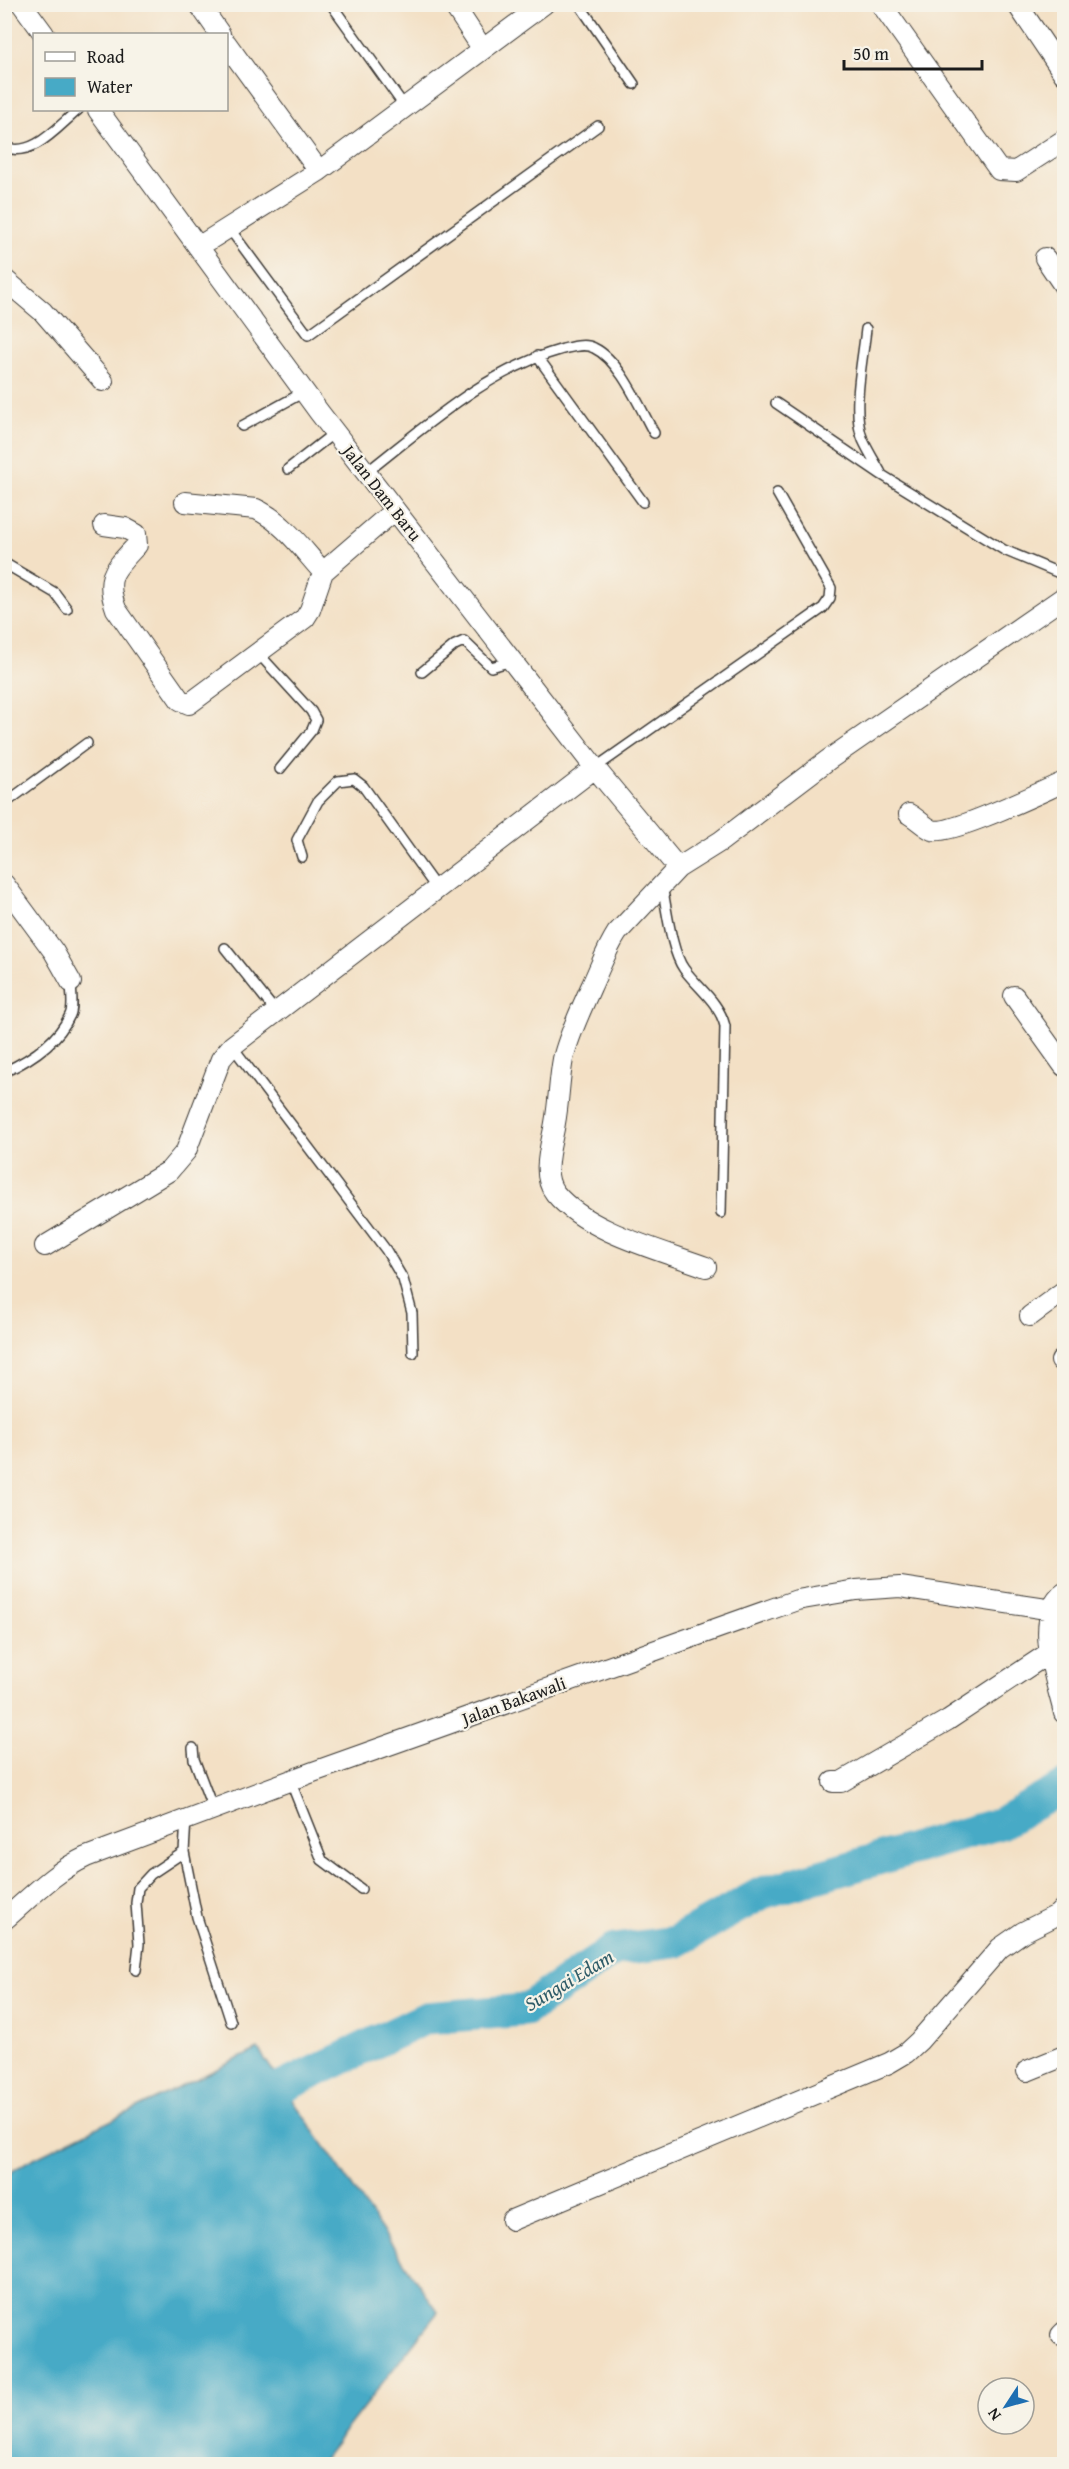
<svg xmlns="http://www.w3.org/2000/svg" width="1069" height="2469" font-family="'Gentium Book Plus',serif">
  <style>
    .water { fill: #47aac6; stroke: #326371; stroke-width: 1.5 }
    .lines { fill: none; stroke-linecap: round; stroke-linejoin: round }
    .river { stroke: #47aac6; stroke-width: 33 }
    .lane-casing { stroke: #3c3935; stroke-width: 12 }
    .street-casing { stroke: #3c3935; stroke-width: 22 }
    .lane { stroke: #fff; stroke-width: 9 }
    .street { stroke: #fff; stroke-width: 20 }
    .labels { text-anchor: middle; stroke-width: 4.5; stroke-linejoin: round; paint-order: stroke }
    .street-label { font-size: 18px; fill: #1c1c1c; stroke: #f7f3e8 }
    .water-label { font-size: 20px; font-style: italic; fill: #2f5c68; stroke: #f7f3e8 }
  </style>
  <rect width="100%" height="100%" fill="#f7f3e8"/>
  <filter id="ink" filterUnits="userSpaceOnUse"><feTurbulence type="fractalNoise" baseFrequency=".0167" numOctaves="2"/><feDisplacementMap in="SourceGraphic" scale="12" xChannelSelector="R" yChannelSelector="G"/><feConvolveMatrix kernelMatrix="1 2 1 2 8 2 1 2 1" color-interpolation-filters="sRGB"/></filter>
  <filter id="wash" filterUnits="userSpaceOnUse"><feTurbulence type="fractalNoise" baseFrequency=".008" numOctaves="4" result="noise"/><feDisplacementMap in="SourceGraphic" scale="24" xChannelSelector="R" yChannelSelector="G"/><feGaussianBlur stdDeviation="1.35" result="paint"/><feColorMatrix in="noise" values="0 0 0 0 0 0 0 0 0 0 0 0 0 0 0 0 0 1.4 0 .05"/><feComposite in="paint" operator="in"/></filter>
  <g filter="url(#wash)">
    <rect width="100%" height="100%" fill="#f3e0c5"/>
    <path class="water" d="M258,2049l180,263 -119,152h-314v-288l23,-15z"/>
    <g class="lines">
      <path class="river" d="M243,2104l19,-7 164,-79 99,-8 89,-60 61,-8 87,-49 239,-70 63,-36"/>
    </g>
  </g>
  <g filter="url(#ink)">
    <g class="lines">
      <defs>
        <path id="lane" d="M331,4l74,103
          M579,4l55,80
          M4,147c29,12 54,-21 74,-37
          M229,228l79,107 290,-209
          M866,329c-3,30 -15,83 -3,111 5,11 12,22 18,33
          M537,356l106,146
          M776,403l106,72 122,75 60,25
          M242,426l62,-34
          M288,469l46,-36
          M367,472c60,-47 120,-102 196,-123 9,-2 22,-6 31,-1 26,12 46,60 60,85
          M4,563l51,30 12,16
          M258,653l53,58 5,9 -4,10 -32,39
          M422,672l33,-27 9,-4 27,26 21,-6
          M595,768l228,-160 7,-10 1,-10 -54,-95
          M4,804l83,-61
          M302,857l-5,-17 21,-39 20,-20 16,-2 9,7 74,103
          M662,886c5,23 9,65 22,83 14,19 35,33 41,57l-4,187
          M225,948l51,64
          M232,1046l154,204 17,29 9,34 1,40
          M4,1072c26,-12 54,-30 66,-57 4,-8 1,-23 1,-33
          M193,1748l1,11 19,50
          M290,1780l32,80 39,29
          M186,1819l-2,33 13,65 34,105
          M136,1970l3,-26 -3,-41 2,-15 13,-14 33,-22"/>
        <path id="street" d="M22,4l22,30
          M199,4l21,30
          M453,4l29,44
          M881,4l118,166 17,1 48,-31
          M1017,4l47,70
          M226,43l93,128
          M98,110l221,302 276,356 83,100
          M198,247l121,-76 225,-167
          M1045,258l19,28
          M4,279l39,33 60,69
          M185,502l71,7c28,13 47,41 67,63
          M104,525l21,3 11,6 1,11c-22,24 -33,31 -21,64l64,91 9,4 116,-86 5,-8 13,-38 72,-62
          M909,814c7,4 16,13 23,16 18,6 111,-39 132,-48
          M4,884l50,68 17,30
          M1014,996l50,70
          M45,1246l124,-75 17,-20 35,-92 11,-13 363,-278
          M706,1267c-46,-17 -119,-35 -151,-74 -15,-19 -3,-50 0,-70 4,-21 4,-43 8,-64 6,-25 18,-49 28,-72 9,-19 15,-37 26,-54l61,-65 43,-27 107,-81 236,-163
          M1030,1316l34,-25
          M1061,1361l3,-2
          M1064,1593c-32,24 -7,89 0,120
          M833,1782h8l107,-62 101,-67
          M4,1920c27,-23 50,-48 82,-63l227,-85 484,-172 59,-10 44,-3 153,23
          M1027,2071l37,-15
          M512,2220l377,-157 17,-10 13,-12 81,-93 23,-16 34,-17 7,-7
          M1061,2335l3,-3"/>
      </defs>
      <use href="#lane" class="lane-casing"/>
      <use href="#street" class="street-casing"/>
      <use href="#lane" class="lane"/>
      <use href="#street" class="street"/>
    </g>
  </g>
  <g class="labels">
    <g class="street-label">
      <text transform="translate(382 493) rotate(52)" y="6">Jalan Dam Baru</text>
      <text transform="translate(514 1701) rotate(-20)" y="6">Jalan Bakawali</text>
    </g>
    <g class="water-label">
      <text transform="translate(569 1980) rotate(-31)" y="7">Sungai Edam</text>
    </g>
  </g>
  <rect width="1069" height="2469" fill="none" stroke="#f7f3e8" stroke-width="24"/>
  <rect x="33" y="33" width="195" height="78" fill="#f7f3e8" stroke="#9f9d96" stroke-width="1.5"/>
  <rect x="45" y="52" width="30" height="9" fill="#ffffff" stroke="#9f9d96" stroke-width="1.5"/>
  <text x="87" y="63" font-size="18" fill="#1c1c1c">Road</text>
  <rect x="45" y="78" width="30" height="18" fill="#47aac6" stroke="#9f9d96" stroke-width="1.5"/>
  <text x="87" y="93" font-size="18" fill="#1c1c1c">Water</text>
  <g transform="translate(1006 2406) rotate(234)"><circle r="28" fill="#f7f3e8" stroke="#9f9d96" stroke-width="1.5"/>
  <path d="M0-4.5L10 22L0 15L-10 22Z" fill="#1f6fb2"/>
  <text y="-9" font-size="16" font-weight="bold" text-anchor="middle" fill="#1c1c1c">N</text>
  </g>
  <path d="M844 60v9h138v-9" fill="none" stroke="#1c1c1c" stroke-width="3"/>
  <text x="853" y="60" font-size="18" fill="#1c1c1c" stroke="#f7f3e8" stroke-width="4.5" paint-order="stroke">50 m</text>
</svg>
